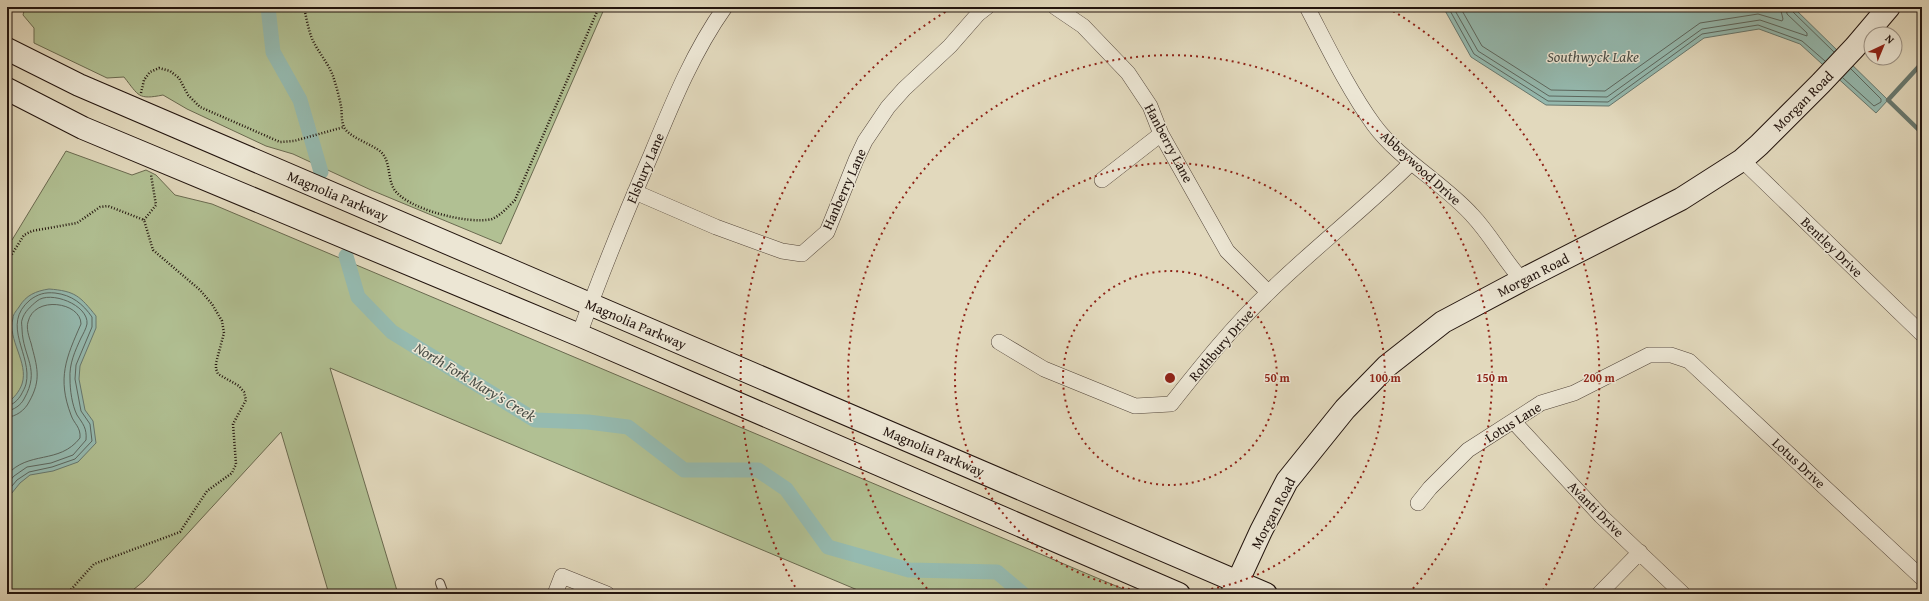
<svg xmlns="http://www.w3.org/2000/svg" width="1929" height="601" font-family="'Gentium Book Plus',serif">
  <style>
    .green { fill: #b1c093; stroke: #6a6a50 }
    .water { fill: #95bab0; stroke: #67786f }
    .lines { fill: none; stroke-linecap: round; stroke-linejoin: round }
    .shore { stroke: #5c675f; stroke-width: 1 }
    .stream { stroke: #67786f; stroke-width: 4.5 }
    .canal { stroke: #95bab0; stroke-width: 15 }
    .lane-casing { stroke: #52453a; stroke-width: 10 }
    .street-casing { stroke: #52453a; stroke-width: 16 }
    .secondary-casing { stroke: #22140e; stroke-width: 24 }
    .path { stroke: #22140e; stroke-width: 2.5; stroke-dasharray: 1 2; stroke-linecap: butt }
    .lane { stroke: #ece6d4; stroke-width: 8 }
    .street { stroke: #ece6d4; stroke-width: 15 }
    .secondary { stroke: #ece6d4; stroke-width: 22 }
    .ring { fill: none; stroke: #8f2418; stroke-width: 2; stroke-dasharray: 2 4 }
    .labels { text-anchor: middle; stroke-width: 3; stroke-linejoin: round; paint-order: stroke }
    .street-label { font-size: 14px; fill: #22140e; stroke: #ece6d4 }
    .water-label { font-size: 15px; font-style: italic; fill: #4a4e47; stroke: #ece6d4 }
    .centre { fill: #8f2418; stroke: #ece6d4; stroke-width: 2 }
    .ring-label { font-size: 12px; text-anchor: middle; font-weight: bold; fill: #8f2418; stroke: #ece6d4; stroke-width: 3; stroke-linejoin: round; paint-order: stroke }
  </style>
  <rect width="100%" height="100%" fill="#e2d9bd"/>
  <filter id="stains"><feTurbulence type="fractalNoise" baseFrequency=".005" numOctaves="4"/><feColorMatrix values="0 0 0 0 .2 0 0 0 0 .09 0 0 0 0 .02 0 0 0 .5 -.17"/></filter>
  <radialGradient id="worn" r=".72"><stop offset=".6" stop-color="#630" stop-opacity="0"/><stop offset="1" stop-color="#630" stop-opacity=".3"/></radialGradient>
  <path class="green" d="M25,7h580l-104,237 -130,-54 -78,-36 -27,-8 -79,-37 -24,-14c-25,5 -24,1 -39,-18l-17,1 -73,-35v-15l-11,-13z
    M66,151l66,24 14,-5 10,5 19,20 37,9 923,390h-268l-537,-226 68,226h-69l-48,-162 -137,149 -16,13h-121v-350l5,-4z"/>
  <path class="water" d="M1443,7h350l95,93 -12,13 -76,-69 -41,-15 -55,9 -95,68 -63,-1 -75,-48z
    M49,289c26,2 31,7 47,27v12l-16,38 -1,13 6,31 8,11 3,22 -18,19 -25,9 -23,4 -10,8 -13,16v-96c7,-5 12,-11 15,-19 7,-22 -15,-44 -9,-66 0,-4 4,-8 6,-11 7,-12 17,-16 30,-18z"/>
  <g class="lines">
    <path class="shore" d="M1448,7l26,47 74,47 60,1 94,-68 56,-9 44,16 23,20
      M1453,7l25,44 71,45 58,1 95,-68 58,-9 47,16v-3l-20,-19 -1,-7
      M1460,7l22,39 69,44 54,1 95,-68 58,-9 24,7 1,-2 -3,-12
      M1791,7l1,4 42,41
      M1843,78l31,28 7,-4v-3l-30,-30
      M7,406c6,-1 11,-6 14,-11 2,-4 4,-7 5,-11 7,-29 -26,-59 4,-84 8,-6 15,-8 25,-7 17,2 28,11 37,24v10l-16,38 -1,14 6,32 9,13 2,17 -17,18 -23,8 -23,5 -12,8 -10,12
      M7,411c7,-1 14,-6 17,-12 17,-30 -1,-41 -2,-70 0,-3 -1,-7 0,-9 2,-8 9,-14 15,-19 13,-11 52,4 50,23 -1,5 -4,10 -6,14 -6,13 -12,26 -11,41 0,11 2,26 7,36 6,9 10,13 9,25l-13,15 -22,8 -24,4 -13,9 -7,8
      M7,417c9,0 18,-7 22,-15 13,-23 8,-35 2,-59 -2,-6 -5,-15 -3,-21 6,-27 53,-20 53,2 -15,34 -24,54 -10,91 3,9 10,12 9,23 -21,27 -52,12 -73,37"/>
    <path class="stream" d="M1922,63l-34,37 34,33"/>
    <path class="canal" d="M268,7l5,45 27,48 21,72
      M346,256l12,41 34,35 143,88 53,2 40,5 56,43h74l28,19 42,58 81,23 88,2 26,22"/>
    <defs>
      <path id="lane" d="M440,583l4,11"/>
      <path id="street" d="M1055,7l28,19 45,47 22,33 11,28 66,117 41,41
        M1307,7c21,40 41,82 67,118 26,35 69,58 98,90 19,20 31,44 50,65
        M1742,160l180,174
        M1102,180l59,-46
        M635,192l81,35 66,24 20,3 25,-22 29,-72 9,-19 23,-34 16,-18 46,-43 28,-32 9,-7
        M579,335c22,-61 46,-120 72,-180 21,-51 42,-103 74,-148
        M999,342l45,27 91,37 36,-2c31,-39 62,-78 98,-112 46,-45 97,-84 142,-129
        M1513,421l88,95 82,78
        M1418,503l12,-15 38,-38 73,-47 33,-10 75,-38h22l18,6 233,217
        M555,594l7,-18 45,18
        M1599,594l41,-42"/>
      <path id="secondary" d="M7,49l72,36 1187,509
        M7,89l76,39 496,207 600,259
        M1232,594l29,-63 26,-50 58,-72 42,-43 56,-44 79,-42 159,-81 61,-39 17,-15 62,-62 34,-36 34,-40"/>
    </defs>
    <use href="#lane" class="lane-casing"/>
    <use href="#street" class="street-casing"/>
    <use href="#secondary" class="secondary-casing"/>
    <path class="path" d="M304,7c2,10 4,20 7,29 5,14 17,26 22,40 3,9 6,20 8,30 1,6 0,14 3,21 4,10 28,17 37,25 10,10 6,25 13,37 12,20 75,36 98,30 8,-3 17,-13 23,-19l84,-193
      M141,93l3,-13 6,-8 9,-4 11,3 9,7 9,17 12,12 80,35 14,-1 50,-14
      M144,220l12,-15 -5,-30
      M7,262l17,-27 8,-4 45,-8 23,-16 8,-1 36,14
      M67,594l27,-30 86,-32 27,-41 25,-18 4,-9 -3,-40 13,-24 -2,-8 -5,-6 -21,-12 -2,-5v-6l8,-30 -2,-12 -10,-17 -12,-14 -47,-40 -9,-30"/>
    <use href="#lane" class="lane"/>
    <use href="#street" class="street"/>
    <use href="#secondary" class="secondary"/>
  </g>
  <g class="ring">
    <circle cx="1170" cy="378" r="107"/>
    <circle cx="1170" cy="378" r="215"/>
    <path d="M931 593A322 322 0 1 1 1409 593"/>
    <path d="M798 592A429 429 0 0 1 952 8M1388 8A429 429 0 0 1 1542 592"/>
  </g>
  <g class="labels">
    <g class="street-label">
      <text transform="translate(1803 101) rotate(-45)" y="5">Morgan Road</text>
      <text transform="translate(1169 143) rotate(62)" y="5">Hanberry Lane</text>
      <text transform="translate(645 168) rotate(-67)" y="5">Elsbury Lane</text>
      <text transform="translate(1421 168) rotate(42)" y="5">Abbeywood Drive</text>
      <text transform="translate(844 189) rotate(-66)" y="5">Hanberry Lane</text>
      <text transform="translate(338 196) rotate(23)" y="5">Magnolia Parkway</text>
      <text transform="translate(1832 247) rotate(44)" y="5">Bentley Drive</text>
      <text transform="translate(1533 275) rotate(-27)" y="5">Morgan Road</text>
      <text transform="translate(636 324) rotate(23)" y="5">Magnolia Parkway</text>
      <text transform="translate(1221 345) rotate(-49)" y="5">Rothbury Drive</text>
      <text transform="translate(1513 422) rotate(-32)" y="5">Lotus Lane</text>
      <text transform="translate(934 451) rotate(23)" y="5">Magnolia Parkway</text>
      <text transform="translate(1799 463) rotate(43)" y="5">Lotus Drive</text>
      <text transform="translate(1596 509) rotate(45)" y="5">Avanti Drive</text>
      <text transform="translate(1273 513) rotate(-62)" y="5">Morgan Road</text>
    </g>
    <g class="water-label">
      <text x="1593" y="62">Southwyck Lake</text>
      <text transform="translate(475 382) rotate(31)" y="5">North Fork Mary's Creek</text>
    </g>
  </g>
  <circle cx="1170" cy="378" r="6" class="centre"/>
  <g class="ring-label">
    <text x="1277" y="382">50 m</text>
    <text x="1385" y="382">100 m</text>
    <text x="1492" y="382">150 m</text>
    <text x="1599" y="382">200 m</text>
  </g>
  <rect width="1929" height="601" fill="none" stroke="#e2d9bd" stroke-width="24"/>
  <rect x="8" y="8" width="1913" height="585" fill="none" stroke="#22140e" stroke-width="2"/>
  <rect x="12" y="12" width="1905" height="577" fill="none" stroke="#22140e"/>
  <g transform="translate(1883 46) rotate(44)"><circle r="19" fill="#ece6d4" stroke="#9b9285"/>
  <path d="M0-3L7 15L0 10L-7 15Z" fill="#8f2418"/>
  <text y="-6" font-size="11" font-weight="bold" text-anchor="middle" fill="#22140e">N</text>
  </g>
  <rect width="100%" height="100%" filter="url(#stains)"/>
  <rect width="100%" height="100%" fill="url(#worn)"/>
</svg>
